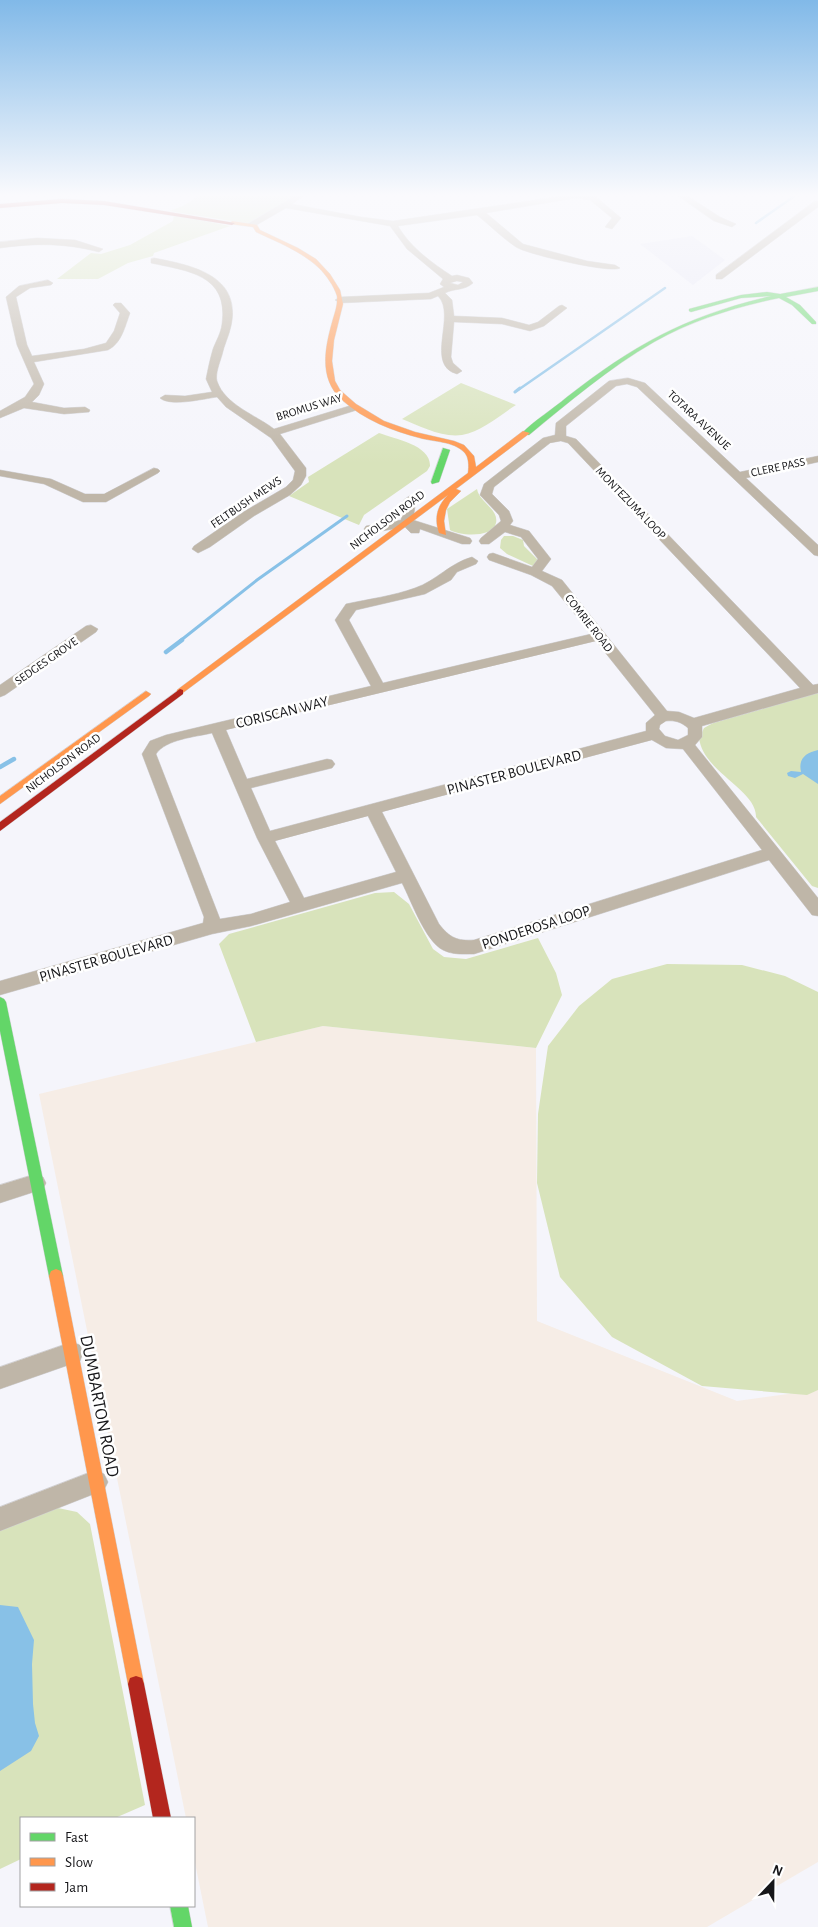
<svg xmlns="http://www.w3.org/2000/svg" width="818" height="1927" font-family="'Alegreya Sans',sans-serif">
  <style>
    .built { fill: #e9e9f6 }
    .education { fill: #f6ede6 }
    .green { fill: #d8e3bb }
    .water { fill: #88c1e7 }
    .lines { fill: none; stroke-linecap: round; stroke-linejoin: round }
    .stream-far2 { stroke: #88c1e7; stroke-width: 2.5 }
    .stream-far1 { stroke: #88c1e7; stroke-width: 3 }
    .stream { stroke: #88c1e7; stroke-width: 4.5 }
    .street-casing { stroke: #d2d2d6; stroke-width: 1 }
    .fast-casing { stroke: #d2d2d6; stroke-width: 1 }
    .slow-casing { stroke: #d2d2d6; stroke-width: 1 }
    .jam-casing { stroke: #d2d2d6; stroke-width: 1 }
    .street { fill: #bfb6a8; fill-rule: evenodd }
    .fast { fill: #63d668; fill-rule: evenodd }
    .slow { fill: #ff974d; fill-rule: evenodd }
    .jam { fill: #b3261e; fill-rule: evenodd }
    .labels { text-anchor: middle; stroke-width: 5; stroke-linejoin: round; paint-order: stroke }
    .far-street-label { font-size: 12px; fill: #161619; stroke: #fff }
    .street-label { font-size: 15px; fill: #161619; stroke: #fff }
    .near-street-label { font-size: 18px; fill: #161619; stroke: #fff }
  </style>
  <rect width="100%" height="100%" fill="#f5f5fb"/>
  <path class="built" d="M692,236l33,24 -32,25 -53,-41z"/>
  <path class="education" d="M323,1026l213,22 1,273 200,80 81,-11v472l-111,65h-499l-14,-69v-40h-8l-147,-724z"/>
  <path class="green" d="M200,195h101l-51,29 -81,-13 14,-5z
    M174,215l56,11 -76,27 -1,3 -25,7 -30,16h-41l34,-26 10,1 29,-9 43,-24z
    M461,383l55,22c-16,10 -35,27 -54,30 -20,3 -42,-9 -60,-16z
    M379,433c16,6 52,12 51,33l-3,5 -63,44 -5,10 -70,-29 20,-14 -1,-5z
    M477,489c2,13 22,20 19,34 -3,15 -36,13 -46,7l-3,-21z
    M504,536h9l10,4 1,6 14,14 -5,6 -26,-12 -7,-6 1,-8z
    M818,693v195l-6,-2 -56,-69c1,-27 -53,-45 -57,-79l5,-10 9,-5z
    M394,892l15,12 24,45 11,8 22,2 72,-21 18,35 6,22 -26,53 -213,-22 -67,16 -37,-98 10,-10 146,-41z
    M667,964l75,1 43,11 33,16v398l-11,5 -105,-9 -90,-49 -52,-60 -23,-94 1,-69 10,-68 31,-40 33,-27z
    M58,1508l19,4 13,12 55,281 -30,13h-94v41l-21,10v-340z"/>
  <path class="water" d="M818,750v34l-15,-10 -8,4 -7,-2 -1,-3 4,-2 10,1c-3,-14 5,-19 17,-22z
    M0,1605l18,2 16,33 -2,24 1,40 2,19 4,13 -8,15 -31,20z"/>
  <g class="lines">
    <path class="stream-far2" d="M756,223l40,-28
      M518,390l147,-102"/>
    <path class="stream-far1" d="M515,392l5,-4
      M180,641l77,-61 90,-64"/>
    <path class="stream" d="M166,652l16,-12
      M0,767l14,-8"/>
    <defs>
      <path id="street" d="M296,195h9l-13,9 69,13 32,4 176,-26 26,1 26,22 -9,11 -7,-2 7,-9 -22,-18 -14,-2 -90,15 37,31 64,17 28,4 5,3c-8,6 -94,-14 -104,-21 -14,-9 -26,-22 -39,-32l-79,11c12,21 34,37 54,50l5,-1 12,3 4,5c-9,8 -18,5 -28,10l7,7 2,16 48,2 27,7 9,-3 21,-16 3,-1 5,3 -23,18 -14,5 -28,-7 -48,-2 -3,35 2,6 9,8 -5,3c-33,-9 0,-59 -19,-78l-7,3 -91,4 -5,-3 5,-3 89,-4 15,-6 -4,-3 3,-5 -36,-30 -17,-23 -104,-18 -33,19 -7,-2zM457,281l6,1 -5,3 -8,-2z
        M677,195h9l34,22 16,7 -4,3 -18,-6z
        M815,201h3v6l-96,72h-6v-4z
        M37,238l38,2 28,9 -4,3c-34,-9 -64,-9 -99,-4v-6z
        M154,258c37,7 88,17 77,68 -2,10 -7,19 -9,29 -2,7 -7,19 -5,26 8,24 39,34 57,48l75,-23h8l1,2 -1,2 -77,24 26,34v8l-5,9 -11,10 -36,21 -44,31 -12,6 -6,-4 2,-3 51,-35 41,-24 7,-7 2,-9 -24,-33 -45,-31 -9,-10c-14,2 -47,10 -57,1l5,-3 20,1 27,-4 -6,-13c2,-10 4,-20 7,-30 3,-8 8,-16 9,-25 7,-50 -35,-53 -71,-61v-4z
        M48,280l5,3 -2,2 -21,3 -14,9 11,48 5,11 52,-7 22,-6 8,-12 6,-18 -7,-8 2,-2h6l9,10c-5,13 -8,30 -22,37l-74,12 10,22 -5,11 -7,7 32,6 21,-1 5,3 -1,2 -25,2 -40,-6 -24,10v-7l25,-14 9,-13 -17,-39 -11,-48 13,-11z
        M628,378l17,5 95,89 78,-16v6l-72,16 72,67v11l-4,-1 -177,-168 -10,-3 -11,2 -50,40v10l10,3 237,246 5,-1v9l-116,33v11l-7,8 123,153v18l-6,-1 -43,-55 -295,94c-11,0 -21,1 -31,-4 -18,-9 -32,-50 -41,-67l-151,43 -39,8 -212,61v-14l203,-58 1,-6 -62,-163 8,-13 16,-6 205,-49 -36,-66 11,-16c23,-5 47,-8 69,-16 21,-7 35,-25 57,-31l6,4 -2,3 -19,8 -6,8 -26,14 -69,16 -7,10 34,63 208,-49 -39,-48 -21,-11 -42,-15 -2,-3 2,-3 4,-1 39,14 6,-8 -17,-22 -16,-5 -16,12h-8l-2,-3 2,-3 20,-17 -2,-6 -19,-20 4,-11 59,-46 12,-3 1,-12 53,-42zM561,441l7,2 232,245 -106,30 -15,-6 -12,-1 -105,-131 -20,-9 9,-12 -22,-28 -19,-6 3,-4 -4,-10 -17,-17 2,-7 56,-44zM596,641l59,74 -9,8v8l-376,100 -19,-43 81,-20 3,-4 -3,-4 -5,-1 -80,20 -21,-49zM666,721c9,-1 15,1 22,7v7l-10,5 -13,-4 -6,-7 1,-4zM212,733l45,105 33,64 -39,12 -31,5 -64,-165c10,-15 40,-17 56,-21zM652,740l14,8 17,1 79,101 -288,90c-17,1 -24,-2 -35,-16l-57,-112zM368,816l28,56 -92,26 -29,-57z
        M154,468l4,1 2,2 -2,2 -52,29h-23l-39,-18 -44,-8v-6l51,9 34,15h19z
        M410,496l6,4 -3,20 57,18 2,3 -2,3h-8l-42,-15 -1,4h-8l-6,-6 -35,6 -4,-1 -2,-3 2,-3 35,-6 3,-20z
        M91,625l7,4 -2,3 -91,63 -5,2v-12l86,-59z
        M36,1174l7,3 3,6 -3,6 -43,14v-18z
        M72,1342l8,3 3,8 -3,8 -80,28v-22z
        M96,1470l8,4 4,8 -4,8 -104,41v-24z"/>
      <path id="fast" d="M818,287v4l-32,6 14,8 16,17v2h-4l-20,-19 -13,-7c-43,9 -86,22 -125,44 -45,26 -85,60 -125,93l-7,-2c13,-13 31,-24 45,-36 68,-53 119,-81 204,-101l-30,2 -50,14 -2,-1v-2l52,-14 26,-3 13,2z
        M443,448l7,2 -11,32 -7,2 -1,-2z
        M0,997l4,2 2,3 57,274 -2,5 -5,2 -5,-2 -2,-5 -49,-245z
        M170,1906h18l4,21h-18z"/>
      <path id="slow" d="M232,221l25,4 3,5 38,18 18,11 14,15 10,16 3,14 -9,36 -2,21 3,20 5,9 16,14 28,17 31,11 39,9 10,4 10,11 2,11 47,-36 7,2 -74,56 5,2 -11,11 -4,8 -2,11 2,14 -7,-2c-5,-15 -2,-27 9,-38l-268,200 -3,-1v-4l291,-217c1,-7 1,-16 -4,-21 -11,-11 -30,-10 -44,-14 -27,-7 -56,-18 -78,-38 -24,-22 -17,-53 -9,-81 2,-7 5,-15 4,-23 -3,-10 -11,-21 -18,-28 -18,-17 -42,-26 -63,-36l-3,-5 -23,-3z
        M146,691l5,3 -2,2 -149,108v-8z
        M56,1269l5,2 2,5 81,408 -2,6 -6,2 -6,-2 -2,-6 -79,-408 2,-5z"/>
      <path id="jam" d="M62,199l42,2 131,22 -3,2 -128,-20 -42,-2 -62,5v-4z
        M180,689l3,1v4l-183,137v-9z
        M136,1676l6,2 2,6 27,134h-18l-25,-134 2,-6z"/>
    </defs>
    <use href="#street" class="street-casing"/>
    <use href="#fast" class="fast-casing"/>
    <use href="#slow" class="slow-casing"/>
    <use href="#jam" class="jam-casing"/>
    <use href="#street" class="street"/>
    <use href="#fast" class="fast"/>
    <use href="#slow" class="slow"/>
    <use href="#jam" class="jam"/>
  </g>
  <linearGradient id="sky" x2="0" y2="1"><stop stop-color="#81b9e8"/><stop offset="0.42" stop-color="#fafafd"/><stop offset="1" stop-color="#fafafd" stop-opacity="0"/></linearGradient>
  <rect width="818" height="464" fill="url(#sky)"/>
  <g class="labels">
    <g class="far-street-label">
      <text transform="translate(309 407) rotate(-17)" y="4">BROMUS WAY</text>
      <text transform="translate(699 420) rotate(43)" y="4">TOTARA AVENUE</text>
      <text transform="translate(778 467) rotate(-12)" y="4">CLERE PASS</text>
      <text transform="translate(246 502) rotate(-34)" y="4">FELTBUSH MEWS</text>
      <text transform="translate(631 503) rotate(46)" y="4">MONTEZUMA LOOP</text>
      <text transform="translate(387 520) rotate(-37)" y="4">NICHOLSON ROAD</text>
      <text transform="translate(589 623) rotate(52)" y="4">COMRIE ROAD</text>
      <text transform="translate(46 661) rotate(-35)" y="4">SEDGES GROVE</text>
      <text transform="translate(63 763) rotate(-37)" y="4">NICHOLSON ROAD</text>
    </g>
    <g class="street-label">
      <text transform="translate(282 712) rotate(-14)" y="5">CORISCAN WAY</text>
      <text transform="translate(514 772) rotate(-15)" y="5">PINASTER BOULEVARD</text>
      <text transform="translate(536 927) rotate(-18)" y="5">PONDEROSA LOOP</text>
      <text transform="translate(106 958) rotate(-16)" y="5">PINASTER BOULEVARD</text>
    </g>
    <g class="near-street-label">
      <text transform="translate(100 1406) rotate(79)" y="6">DUMBARTON ROAD</text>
    </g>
  </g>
  <rect x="20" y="1817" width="175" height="90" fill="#ffffff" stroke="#a2a2a3"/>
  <rect x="30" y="1833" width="25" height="8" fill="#63d668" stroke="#a2a2a3"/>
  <text x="65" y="1842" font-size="15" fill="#161619">Fast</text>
  <rect x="30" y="1858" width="25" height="8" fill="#ff974d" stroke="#a2a2a3"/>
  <text x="65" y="1867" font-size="15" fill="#161619">Slow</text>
  <rect x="30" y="1883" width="25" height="8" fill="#b3261e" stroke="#a2a2a3"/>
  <text x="65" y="1892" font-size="15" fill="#161619">Jam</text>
  <g transform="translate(773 1882) rotate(22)" stroke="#ffffff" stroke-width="4" paint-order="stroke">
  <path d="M0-4L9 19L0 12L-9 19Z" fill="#161619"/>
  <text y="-8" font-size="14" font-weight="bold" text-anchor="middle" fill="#161619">N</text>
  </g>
</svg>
